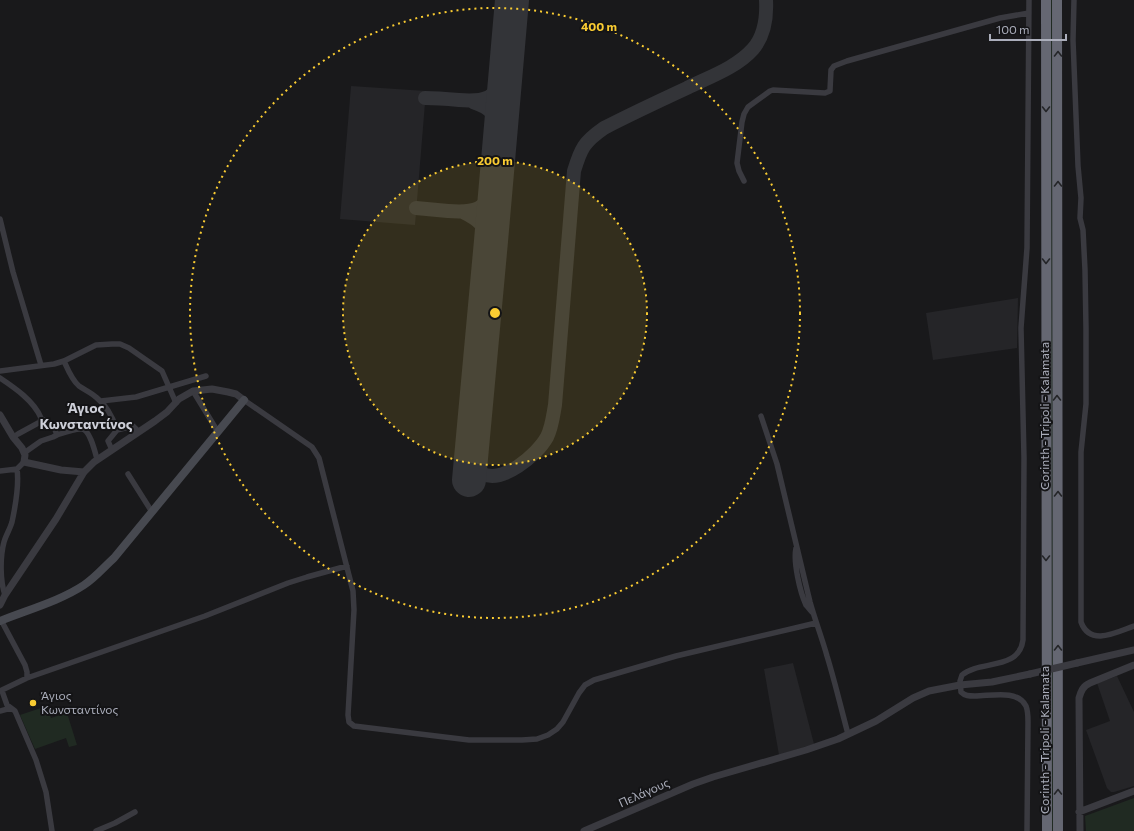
<svg xmlns="http://www.w3.org/2000/svg" width="1134" height="831" font-family="Commissioner,sans-serif">
  <style>
    .built { fill: #252528 }
    .green { fill: #202a22 }
    .lines { fill: none; stroke-linecap: round; stroke-linejoin: round }
    .taxiway { stroke: #333438; stroke-width: 14 }
    .runway { stroke: #333438; stroke-width: 34 }
    .minor { stroke: #3a3a40; stroke-width: 5.5 }
    .tertiary { stroke: #3a3a40; stroke-width: 7 }
    .secondary { stroke: #474950; stroke-width: 8 }
    .motorway { stroke: #656772; stroke-width: 10 }
    .tertiary-bridge { stroke: #3a3a40; stroke-width: 7 }
    .oneway { stroke: #242528 }
    .ring { fill: none; stroke: #facc32; stroke-width: 2; stroke-dasharray: 2 4 }
    .poi-dot { fill: #facc32; stroke: #141416; stroke-width: 1.5 }
    .labels { text-anchor: middle; stroke-width: 4; stroke-linejoin: round; paint-order: stroke }
    .street-label { font-size: 12px; fill: #abaebb; stroke: #141416 }
    .poi-label { font-size: 12px; fill: #abaebb; stroke: #141416; text-anchor: start }
    .quarter-label { font-size: 14px; font-weight: bold; fill: #ccced7; stroke: #141416 }
    .centre { fill: #facc32; stroke: #141416; stroke-width: 2 }
    .ring-label { font-size: 12px; text-anchor: middle; font-weight: bold; fill: #facc32; stroke: #141416; stroke-width: 4; stroke-linejoin: round; paint-order: stroke }
  </style>
  <rect width="100%" height="100%" fill="#19191b"/>
  <path class="built" d="M351,86l75,5 -11,134 -75,-6z
    M1018,298l-1,50 -84,12 -7,-47z
    M793,663l21,81 -35,11 -15,-86z
    M1117,676l17,36v74l-20,6h-3l-4,-4 -21,-58 24,-9 -13,-38z"/>
  <path class="green" d="M1050,0h3l1,831h-2z
    M47,706l4,12 16,-5 10,32 -8,2 -3,-9 -31,11 -15,-34z
    M1134,798v33h-48l-1,-15z"/>
  <g class="lines">
    <path class="taxiway" d="M425,98c12,0 23,1 34,2 25,2 37,-1 47,-25
      M473,102c19,6 22,13 28,31
      M416,208c11,1 21,2 32,3 25,2 39,0 48,-27
      M463,212c16,8 21,13 28,29
      M471,461c3,3 6,9 10,12 21,12 56,-18 66,-36 5,-10 6,-21 8,-32l19,-234c7,-23 10,-29 30,-43 27,-14 55,-27 83,-40 22,-11 49,-20 66,-39 12,-14 14,-31 13,-49"/>
    <path class="runway" d="M469,480l22,-239 21,-241"/>
    <path class="minor" d="M1074,0l-1,40 5,126 3,32 -1,20 3,12 2,40 1,58v76l-5,48v170c9,25 36,10 53,4
      M744,181l-5,-10 -2,-8 5,-41 2,-8 4,-7 22,-16 3,-1 52,3 5,-2v-1l1,-20 3,-4 13,-5 153,-43 29,-5
      M0,219l13,53 28,93
      M64,361c4,9 8,19 15,25 6,4 13,7 18,12 10,8 16,20 20,32l-9,11 4,9
      M0,371l54,-7 10,-3 32,-16 16,-1h8l9,4 33,23 14,32
      M0,378c15,10 34,23 41,40l-1,4 -22,12 -5,3
      M193,391l25,41
      M244,400l68,47 7,11 34,133 1,19 -6,105 1,7 5,4 115,14h53l15,-1 11,-4 9,-6 6,-7 16,-29 6,-8 9,-5 82,-24 140,-33
      M101,401l35,-4 70,-21
      M761,416l16,48 33,138c5,18 12,36 17,54 8,26 14,52 21,78
      M117,430l16,-4 5,5
      M57,435c6,-2 19,-7 25,-6 8,1 13,23 15,30
      M24,453l17,-12 12,-4 4,-2c-2,-8 -9,-14 -16,-17
      M0,471l17,-2 7,-7
      M128,474l24,38
      M796,548c-3,14 4,44 10,57 2,2 4,5 6,7
      M5,595c-5,-14 -5,-38 -1,-53 2,-7 6,-13 8,-20 3,-14 7,-39 5,-53
      M1,620l24,45 2,7v6
      M0,711l11,-3
      M52,831l-6,-39 -10,-32 -21,-49 -8,-6 -5,-14v-1l25,-12 178,-62 83,-33 19,-6 40,-11
      M96,831l19,-8 20,-11
      M1027,831l1,-109c0,-5 0,-11 -2,-16 -9,-17 -35,-10 -51,-10 -6,0 -10,0 -14,-4l-1,-11 2,-6c17,-15 57,-4 61,-35l1,-182 -3,-130 6,-80 2,-248"/>
    <path class="tertiary" d="M0,415l13,22 9,11 3,7 -1,7 37,8 23,2
      M0,605l5,-10 51,-76 28,-47 10,-10 61,-41 12,-9 12,-13 14,-8 19,-2 16,3 8,2 8,6
      M1077,663l57,-13
      M1079,812l55,-21
      M584,831l109,-47 20,-7 93,-27 32,-11 38,-18 37,-23 16,-7 31,-6 32,-3 38,-8
      M1080,831l-1,-133c2,-7 4,-12 11,-15l44,-18"/>
    <path class="secondary" d="M0,621c27,-11 60,-20 84,-36 11,-7 20,-18 30,-27l130,-158"/>
    <path class="motorway" d="M1046,0l1,831
      M1057,0l1,831"/>
    <path class="tertiary-bridge" d="M1030,674l47,-11"/>
  </g>
  <defs><path id="oneway-chevron" d="M-2-3.5L2.5 0L-2 3.5" fill="none" stroke-width="1.6" stroke-linecap="round" stroke-linejoin="round"/></defs>
  <g class="oneway">
    <use href="#oneway-chevron" transform="translate(1058 54) rotate(-90)"/>
    <use href="#oneway-chevron" transform="translate(1046 109) rotate(90)"/>
    <use href="#oneway-chevron" transform="translate(1058 184) rotate(-90)"/>
    <use href="#oneway-chevron" transform="translate(1046 261) rotate(90)"/>
    <use href="#oneway-chevron" transform="translate(1057 398) rotate(-90)"/>
    <use href="#oneway-chevron" transform="translate(1058 494) rotate(-90)"/>
    <use href="#oneway-chevron" transform="translate(1046 558) rotate(90)"/>
    <use href="#oneway-chevron" transform="translate(1058 648) rotate(-90)"/>
    <use href="#oneway-chevron" transform="translate(1058 792) rotate(-90)"/>
  </g>
  <circle cx="495" cy="313" r="152" fill="#facc32" fill-opacity=".12"/>
  <g class="ring">
    <circle cx="495" cy="313" r="152"/>
    <circle cx="495" cy="313" r="305"/>
  </g>
  <circle class="poi-dot" cx="33" cy="703" r="4"/>
  <g class="labels">
    <g class="street-label">
      <text transform="translate(1045 416) rotate(-90)" y="4">Corinth - Tripoli - Kalamata</text>
      <text transform="translate(1045 740) rotate(-90)" y="4">Corinth - Tripoli - Kalamata</text>
      <text transform="translate(644 793) rotate(-24)" y="4">Πελάγους</text>
    </g>
    <g class="poi-label">
      <text x="41" y="700">Άγιος<tspan x="41" dy="14">Κωνσταντίνος</tspan></text>
    </g>
    <g class="quarter-label">
      <text x="86" y="413">Άγιος<tspan x="86" dy="16">Κωνσταντίνος</tspan></text>
    </g>
  </g>
  <circle cx="495" cy="313" r="6" class="centre"/>
  <g class="ring-label">
    <text x="599" y="31">400 m</text>
    <text x="495" y="165">200 m</text>
  </g>
  <path d="M990 34v6h76v-6" fill="none" stroke="#abaebb" stroke-width="2"/>
  <text x="996" y="34" font-size="12" fill="#abaebb" stroke="#141416" stroke-width="3" paint-order="stroke">100 m</text>
</svg>
